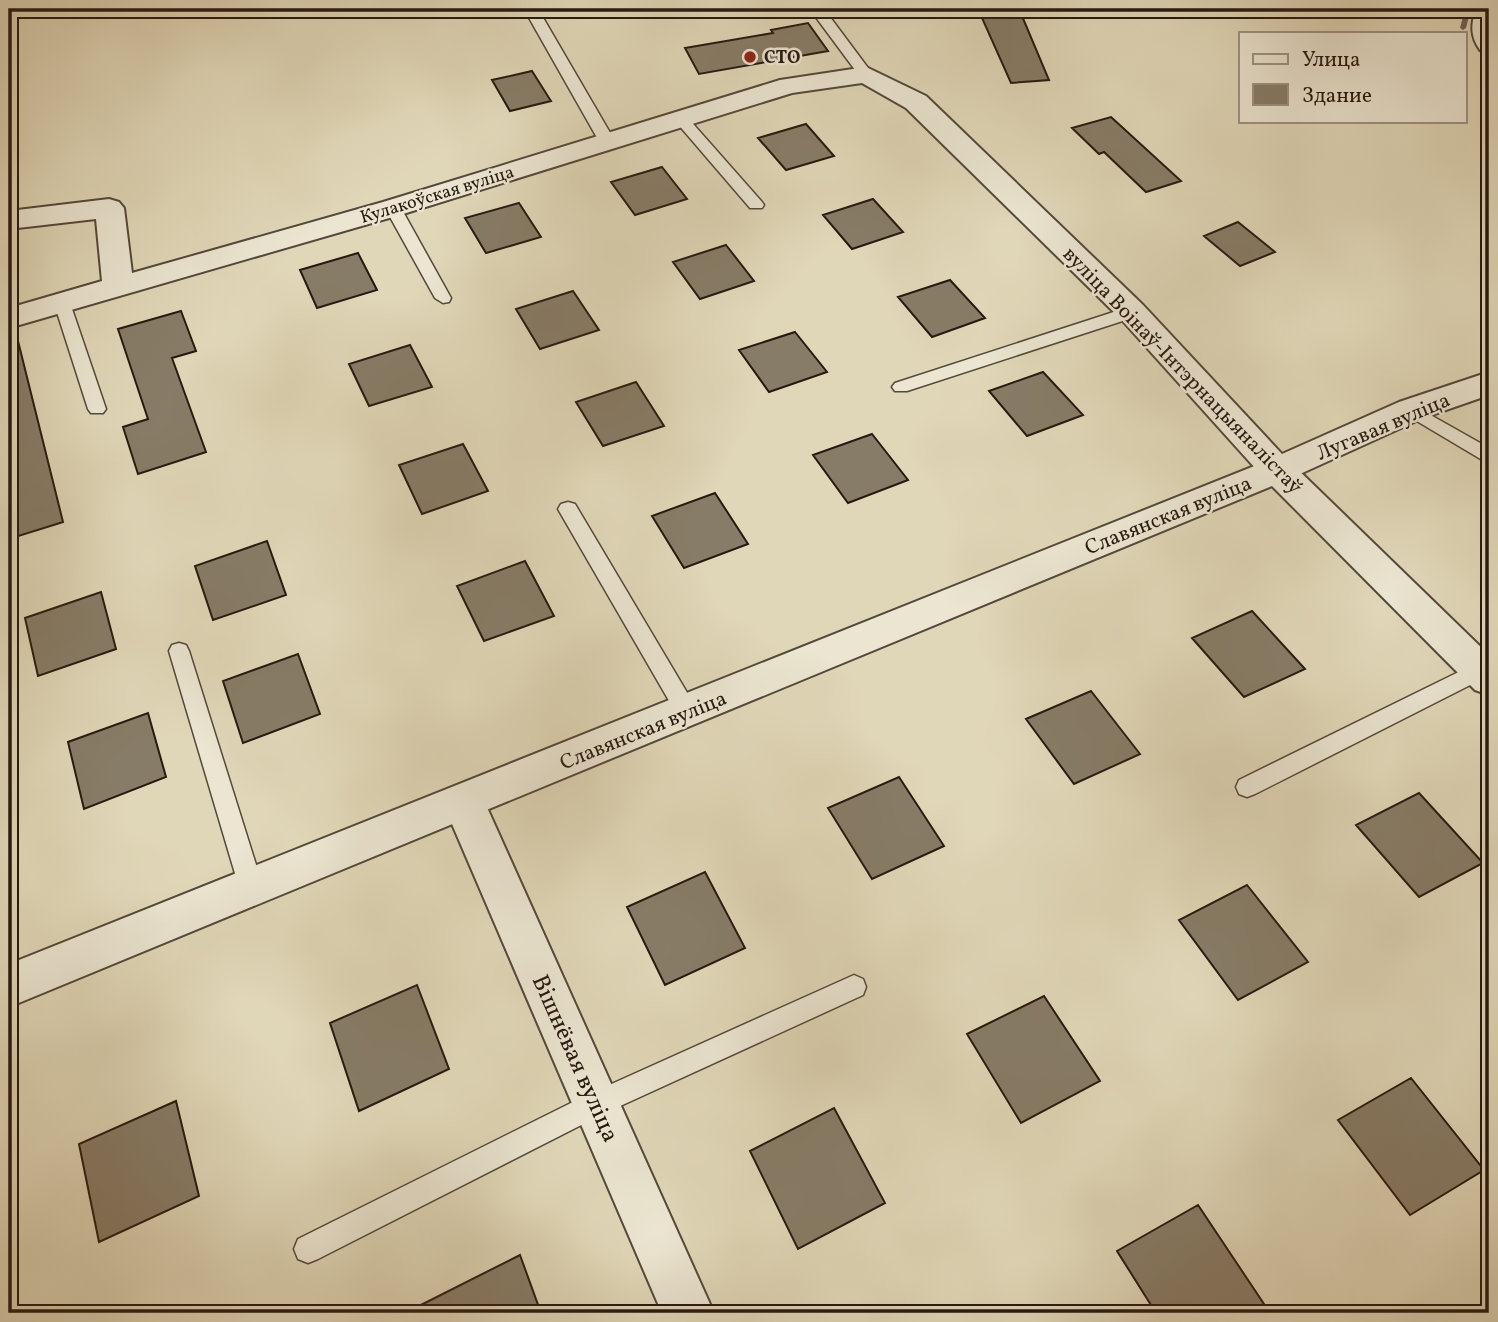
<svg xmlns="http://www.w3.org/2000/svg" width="1498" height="1322" font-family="Vollkorn,serif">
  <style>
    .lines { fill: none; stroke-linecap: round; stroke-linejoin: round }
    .stream { fill: #706453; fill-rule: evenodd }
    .building { fill: #877c67; stroke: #271910; stroke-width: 2 }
    .service-casing { stroke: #55483a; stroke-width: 3 }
    .minor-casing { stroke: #55483a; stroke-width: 4 }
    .tertiary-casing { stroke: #55483a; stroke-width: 4 }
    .service { fill: #ebe5d1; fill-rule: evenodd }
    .minor { fill: #ebe5d1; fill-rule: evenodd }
    .tertiary { fill: #ebe5d1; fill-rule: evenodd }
    .poi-dot { fill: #8f2418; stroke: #ebe5d1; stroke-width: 2.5 }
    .labels { text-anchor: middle; stroke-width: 5; stroke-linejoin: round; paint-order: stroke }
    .far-poi-label { font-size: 18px; font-weight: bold; fill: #271910; stroke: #ebe5d1; text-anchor: start }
    .far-street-label { font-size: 18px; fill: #271910; stroke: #ebe5d1 }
    .street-label { font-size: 21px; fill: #271910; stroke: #ebe5d1 }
    .near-street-label { font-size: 24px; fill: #271910; stroke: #ebe5d1 }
  </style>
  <rect width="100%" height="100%" fill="#e0d7b8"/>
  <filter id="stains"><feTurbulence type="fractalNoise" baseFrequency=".00286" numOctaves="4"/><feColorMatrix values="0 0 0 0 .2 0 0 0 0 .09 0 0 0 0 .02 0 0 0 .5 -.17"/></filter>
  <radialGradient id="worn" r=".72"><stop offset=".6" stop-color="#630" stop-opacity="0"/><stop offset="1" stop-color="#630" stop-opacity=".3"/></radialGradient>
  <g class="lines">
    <path class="stream" d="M1465,9h6l-5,19 -3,2 -3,-2z"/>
  </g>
  <path class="building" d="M1022,16l27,64 -38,3 -29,-65z
    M808,23l20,28 -129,23 -14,-26 88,-15 -2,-3z
    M532,71l19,30 -41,10 -18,-31z
    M1111,117l70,64 -35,11 -42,-40 -5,2 -27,-26z
    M806,124l28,32 -48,14 -28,-32z
    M662,167l25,32 -52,16 -24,-33z
    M873,199l30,33 -51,17 -29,-34z
    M519,203l22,34 -55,16 -21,-35z
    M1238,222l37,30 -35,14 -36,-30z
    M726,245l28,36 -54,18 -27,-37z
    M358,253l19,37 -60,18 -17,-38z
    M950,280l35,38 -53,19 -34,-40z
    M573,291l26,39 -59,19 -24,-40z
    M181,311l15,40 -24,7 34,94 -68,22 -15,-47 25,-8 -30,-90z
    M795,332l32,40 -58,20 -30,-42z
    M18,341l45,181 -54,17v-197z
    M410,345l22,42 -63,19 -20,-42z
    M1043,372l40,43 -56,21 -38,-45z
    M636,382l28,44 -61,20 -27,-44z
    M872,434l36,46 -60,23 -35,-48z
    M463,444l25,47 -66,23 -23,-49z
    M715,493l33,51 -64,24 -32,-52z
    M267,541l19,54 -73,25 -18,-54z
    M525,561l29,55 -70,25 -27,-55z
    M101,592l15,57 -78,27 -13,-58z
    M1252,611l53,58 -61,28 -52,-59z
    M298,654l22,60 -77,29 -20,-62z
    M1091,691l49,63 -66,30 -48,-65z
    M148,713l18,64 -82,32 -16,-67z
    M899,777l45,69 -72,33 -44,-71z
    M1419,793l64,70 -64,34 -63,-72z
    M705,872l40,76 -80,37 -38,-78z
    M1247,885l61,77 -70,38 -59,-80z
    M417,985l32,84 -90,42 -29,-88z
    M1044,996l56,85 -79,42 -54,-89z
    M1411,1078l73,92 -74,45 -72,-95z
    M176,1101l23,95 -100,46 -20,-98z
    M834,1108l51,95 -87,46 -48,-98z
    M1198,1205l72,108h-114l-39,-62z
    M520,1255l21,58h-136z"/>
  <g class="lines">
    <defs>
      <path id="service" d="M524,9h14l78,134 -3,3 -5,2 -8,-5z
        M822,12l5,1 44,59 2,3 -2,3h-10l-46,-62z
        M682,116l5,1 75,85 2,3 -2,3h-12l-73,-85 -2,-3 2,-3z
        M393,203l8,5 50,90 -2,4 -6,1 -8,-5 -50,-90z
        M62,297l8,6 36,106 -3,4h-12l-3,-4 -34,-106z
        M1132,306l9,6 -3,4 -231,75h-12l-3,-4 3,-4z
        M1411,404l78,44v16l-84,-50 -3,-4 3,-4z
        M568,502l7,2 120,202 3,6 -3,6 -8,3 -8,-3 -121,-209 3,-5z
        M179,643l7,2 3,6 74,236 -4,8 -8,3 -8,-3 -4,-8 -70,-236 3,-6z
        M1481,661l7,3v12l-233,118 -8,3 -8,-3 -3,-7 3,-7z
        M854,975l9,4 3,8 -3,8 -258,118 -287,146 -10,4 -10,-4 -4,-10 4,-10 289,-144z"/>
      <path id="minor" d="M1476,9h13v44l-9,-3c-10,-14 -9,-26 -4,-41z
        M866,67l60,29 217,209 139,149 117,-52 90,-30v23l-66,23 -134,61 -12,4 -12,-4 -144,-160 -215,-211 -44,-25 -70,10 -389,121 -394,114v-20l93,-27 -6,-62 -87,10v-18l100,-12 10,3 5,6 8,65 251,-71 397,-122z
        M464,785l15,5 6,13 229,510h-52l-219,-510 6,-13z"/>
      <path id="tertiary" d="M1277,457l12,4 200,194v40l-14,-5 -203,-204 -1263,521v-43z"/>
    </defs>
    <use href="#service" class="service-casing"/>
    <use href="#minor" class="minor-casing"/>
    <use href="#tertiary" class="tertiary-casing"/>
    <use href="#service" class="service"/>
    <use href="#minor" class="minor"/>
    <use href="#tertiary" class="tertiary"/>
  </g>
  <circle class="poi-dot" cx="750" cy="57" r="7"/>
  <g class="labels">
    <g class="far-poi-label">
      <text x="764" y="63">СТО</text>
    </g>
    <g class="far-street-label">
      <text transform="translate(437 194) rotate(-17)" y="6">Кулакоўская вуліца</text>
    </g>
    <g class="street-label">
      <text transform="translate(1183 370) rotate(46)" y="7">вуліца Воінаў-Інтэрнацыяналістаў</text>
      <text transform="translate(1383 426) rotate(-23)" y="7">Лугавая вуліца</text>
      <text transform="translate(1168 515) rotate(-22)" y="7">Славянская вуліца</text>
      <text transform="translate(643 730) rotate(-22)" y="7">Славянская вуліца</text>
    </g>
    <g class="near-street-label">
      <text transform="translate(576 1058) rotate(66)" y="8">Вішнёвая вуліца</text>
    </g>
  </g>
  <rect width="1498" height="1322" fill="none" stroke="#e0d7b8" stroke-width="35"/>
  <rect x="10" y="10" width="1477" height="1301" fill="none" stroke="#271910" stroke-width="3.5"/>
  <rect x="18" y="18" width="1463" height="1287" fill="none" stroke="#271910" stroke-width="2"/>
  <rect x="1239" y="32" width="228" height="91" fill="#ebe5d1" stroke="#9d9384" stroke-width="2"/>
  <rect x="1253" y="54" width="35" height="10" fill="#ebe5d1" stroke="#9d9384" stroke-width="2"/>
  <text x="1302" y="66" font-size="21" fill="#271910">Улица</text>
  <rect x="1253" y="84" width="35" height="21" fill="#877c67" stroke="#9d9384" stroke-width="2"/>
  <text x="1302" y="102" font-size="21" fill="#271910">Здание</text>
  <rect width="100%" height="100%" filter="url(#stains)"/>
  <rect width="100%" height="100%" fill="url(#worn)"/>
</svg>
